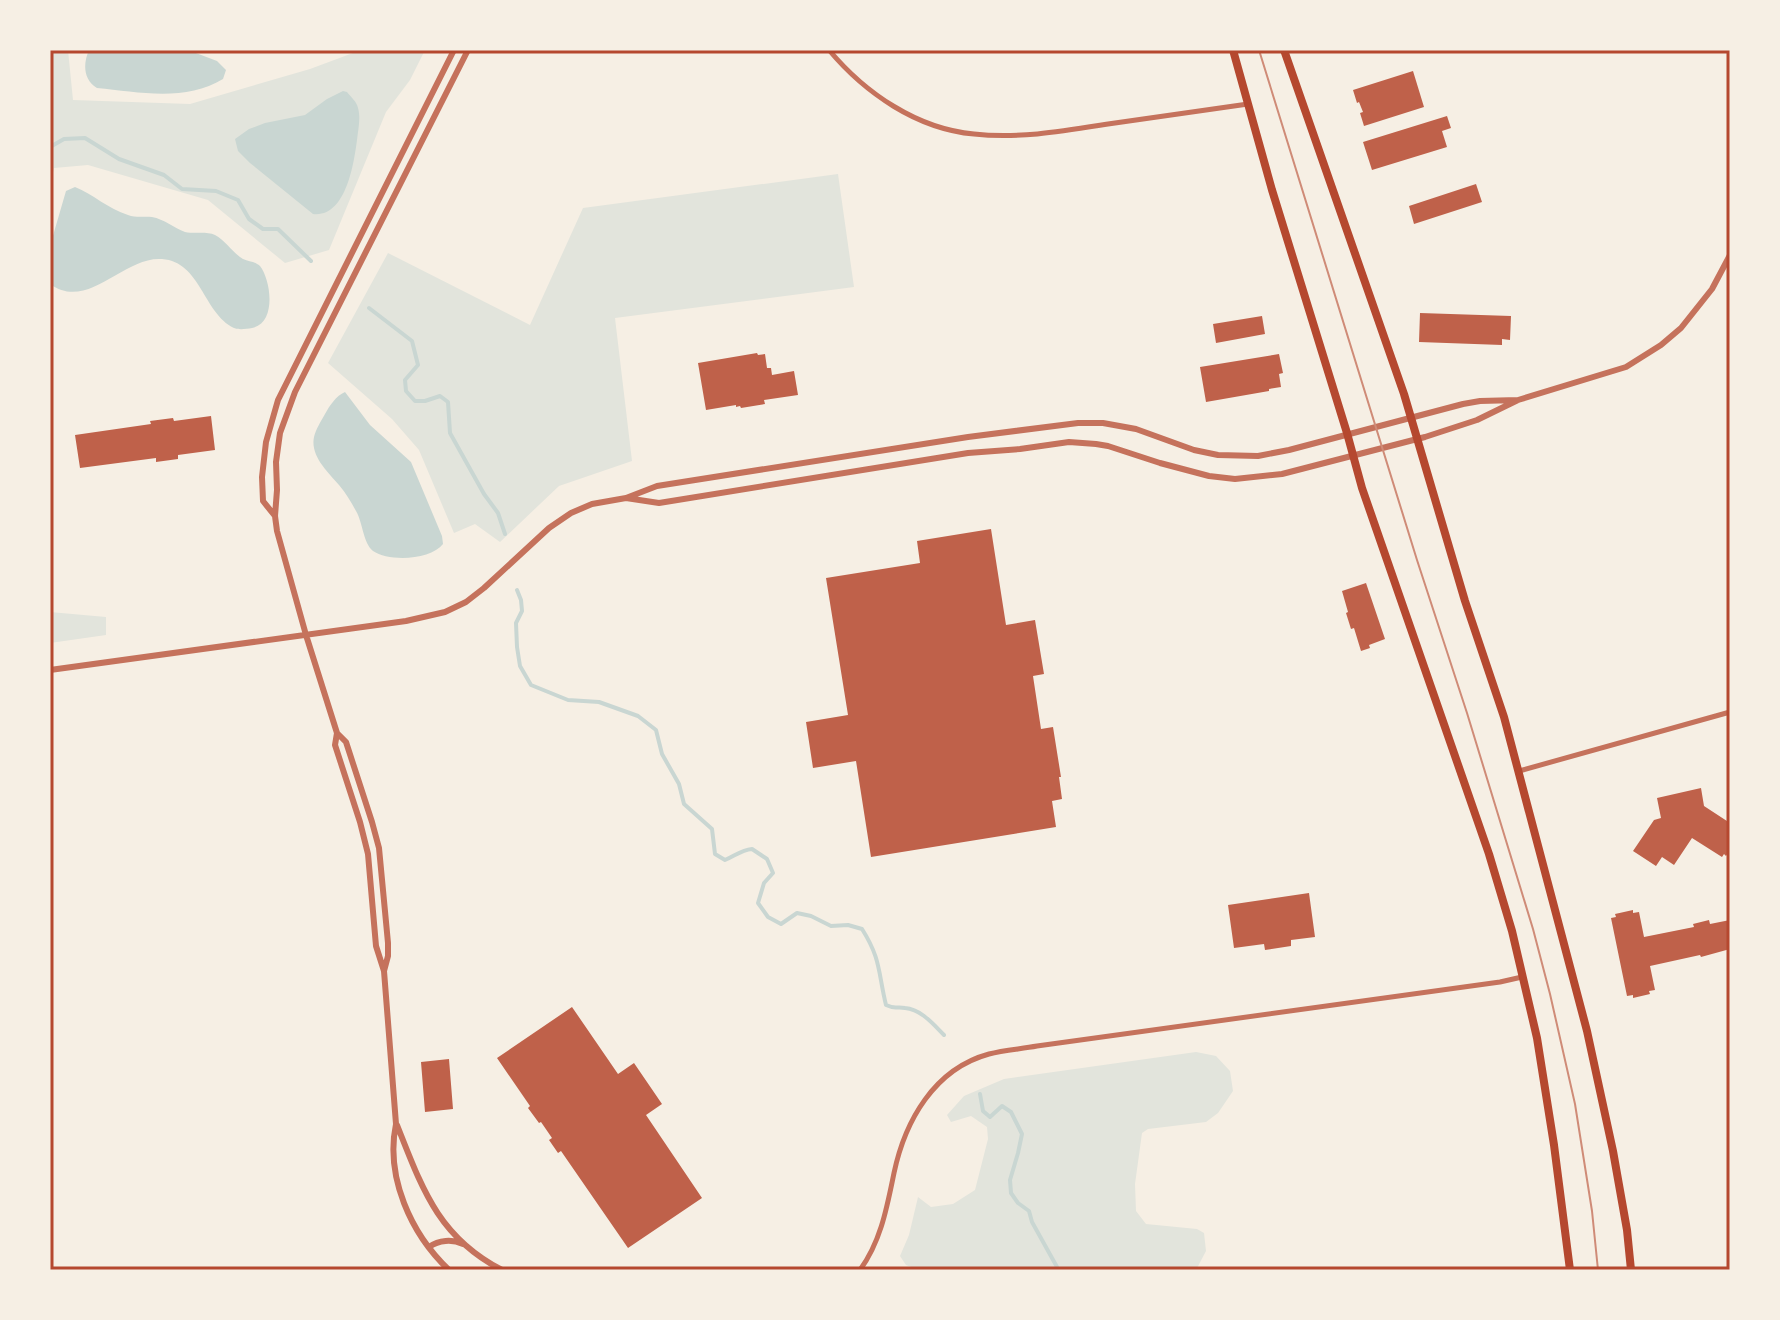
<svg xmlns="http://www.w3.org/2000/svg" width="1780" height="1320" font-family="'Fira Sans Condensed',sans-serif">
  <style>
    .green { fill: #e2e4dc }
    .water { fill: #c9d6d2 }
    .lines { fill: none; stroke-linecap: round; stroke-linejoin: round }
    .stream { stroke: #c9d6d2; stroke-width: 4 }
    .building { fill: #bf614a }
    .minor { stroke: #c5725c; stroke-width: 5 }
    .tertiary { stroke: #c5725c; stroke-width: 6 }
    .primary { stroke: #b5482f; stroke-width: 8 }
    .tram { stroke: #cf8b77; stroke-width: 2 }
    .neatline { fill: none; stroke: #b5482f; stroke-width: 3 }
  </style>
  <rect width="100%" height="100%" fill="#f6efe4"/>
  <path class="green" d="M50,50h18l5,50 117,4 120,-35 51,-19h64l-15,30 -24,32 -57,138 -44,13 -77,-63 -120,-35 -34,3 -4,18z
    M838,174l16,113 -239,31 17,143 -73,25 -59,56 -25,-18 -21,9 -35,-83 -27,-31 -64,-56 60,-110 142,72 53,-117z
    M50,612l56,5v18l-56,8z
    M1196,1052l20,4 14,15 3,20 -15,22 -12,9 -58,7 -6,4 -7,51 1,27 10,13 51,5 7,4 2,18 -10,19h-277l-13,-5 -6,-9 9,-21 9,-38 13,10 22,-3 22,-14 13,-51 -1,-12 -16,-11 -20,6 -4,-7 17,-19 40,-17z"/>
  <path class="water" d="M89,50h99l29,11 9,9 -3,9c-37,23 -85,13 -126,9 -14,-9 -14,-24 -8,-38z
    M343,91l4,1c4,5 10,10 11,16 3,10 0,22 -1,32 -3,23 -11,78 -44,74l-63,-51 -12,-12 -3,-12 14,-10 16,-6 40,-8 22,-16z
    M75,187c18,7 33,22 53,28 8,3 16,1 24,2 12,2 22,11 33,15 10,2 22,-1 30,3 11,6 18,18 28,24 6,3 12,2 17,7 11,14 17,57 -8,62 -6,1 -13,2 -18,0 -31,-15 -33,-66 -72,-69 -39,-3 -74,53 -112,25v-38l16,-55z
    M345,392l25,33 41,37 31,74 1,8c-12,16 -54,18 -70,7 -10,-8 -10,-28 -17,-40 -5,-9 -10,-18 -17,-26 -11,-13 -29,-29 -25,-48 2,-8 7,-16 11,-23 5,-9 11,-18 20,-22z"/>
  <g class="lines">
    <path class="stream" d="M50,147l14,-8 21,-1 34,21 45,16 18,14 34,2 22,9 11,19 14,10h15l33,32
      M369,308l43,33 6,24 -13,15 1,11 9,10h10l15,-5 8,6 2,31 34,61 14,19 7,21
      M517,590l4,10 1,11 -6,12 1,24 3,19 11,19 37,15 31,2 39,14 18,14 6,24 17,30 5,20 28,25 3,25 10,6c10,-4 16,-10 27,-11l15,10 6,14 -9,10 -6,20 10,14 13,7 16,-11 14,3 20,10 17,-1 14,4c19,30 16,43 24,76 11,5 9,1 19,3 16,1 29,17 39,27
      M980,1094l3,17 7,6 12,-11 9,6 11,22 -4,19 -8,27 1,13 7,10 11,8 3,11 25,45 -1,3"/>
  </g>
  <path class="building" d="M1413,71l11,36 -60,19 -4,-13 3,-1 -4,-10 -2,1 -4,-13z
    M1447,116l4,12 -9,3 5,16 -75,23 -9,-28z
    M1476,184l6,18 -68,22 -5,-18z
    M1420,313l91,3 -1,24 -8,-1v6l-83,-3z
    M1262,316l3,18 -49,9 -3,-19z
    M757,353l1,2 7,-1 2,14h4l1,7 22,-4 4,24 -34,5 1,4 -24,4 -1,-2 -4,1v-2l-30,5 -8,-47z
    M1279,354l4,19 -4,1 2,13 -12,2v2l-63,11 -6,-35z
    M211,416l4,34 -37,5v4l-22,3v-4l-76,10 -5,-33 76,-11 -1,-3 23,-3 1,3z
    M991,529l15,96 29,-5 9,54 -11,2 8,53 12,-2 8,50h-2l3,22 -10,2 4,26 -185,30 -15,-96 -43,7 -7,-46 42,-7 -22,-137 94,-15 -3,-22z
    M1366,583l19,56 -16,6 1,3 -9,3 -7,-23 -3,1 -5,-16 2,-1 -6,-21z
    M1701,788l3,18 26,17v27l-4,6 -2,-2 -2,3 -30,-19 -18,27 -12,-8 -6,9 -23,-15 21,-31 7,-2 -4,-20z
    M1309,893l6,44 -24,3v6l-26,4 -1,-6 -30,4 -6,-43z
    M1633,910v3l6,-1 5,25 50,-10 -1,-3 16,-4 1,4 20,-4v29l-29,8 -1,-2 -50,11 5,24 -6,1 1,3 -17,4v-3l-6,1 -16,-78 5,-1 -1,-3z
    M572,1007l46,67 16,-11 28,41 -16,11 56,83 -74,50 -67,-97 -3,2 -9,-13 3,-2 -11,-16 -2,1 -11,-15 2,-2 -33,-48z
    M449,1059l4,50 -28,3 -4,-50z"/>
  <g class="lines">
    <path class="minor" d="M829,50c36,43 88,79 145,84 45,5 90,-3 134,-10 47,-7 93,-13 140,-20
      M1519,771l211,-59
      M860,1270c21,-29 27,-63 34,-97 11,-52 40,-104 95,-119 15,-4 32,-5 48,-8l463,-64 22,-5"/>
    <path class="tertiary" d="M626,498l33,5 309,-50 52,-4 49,-7 27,2 12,2 52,17 49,13 26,3 47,-5 143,-37 52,-17 41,-20 108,-33 35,-22 20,-17 31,-39 18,-34
      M275,516l-12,-15 -1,-24 4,-35 12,-42 176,-350
      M50,670l356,-49 39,-9 21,-10 18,-14 65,-60 22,-15 21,-9 34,-6 31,-12 311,-49 110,-14h25l33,6 58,21 24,5 40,1 31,-6 174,-46 17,-3 38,-1
      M337,733l9,9 26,80 7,26 9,95v13l-4,15
      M397,1125c25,63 41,112 105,145
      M429,1247c10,-7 23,-8 34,-3
      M449,1270c-38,-36 -64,-93 -53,-146l-12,-153 -8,-25 -8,-92 -8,-32 -25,-77 2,-12 -31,-98 -29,-104 -2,-15 2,-26 -1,-28 4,-29 15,-41 173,-342"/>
    <path class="primary" d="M1233,50l39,140 75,243 15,55 127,366 23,77 25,107 17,107 16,125
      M1284,50l120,344 61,207 39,116 83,314 26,120 14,79 4,40"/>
    <path class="tram" d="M1259,50l158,510 50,153 66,216 17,65 25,110 17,107 6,59"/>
  </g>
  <rect width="1780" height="1320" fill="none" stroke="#f6efe4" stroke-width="104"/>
  <rect x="52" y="52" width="1676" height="1216" class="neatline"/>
</svg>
